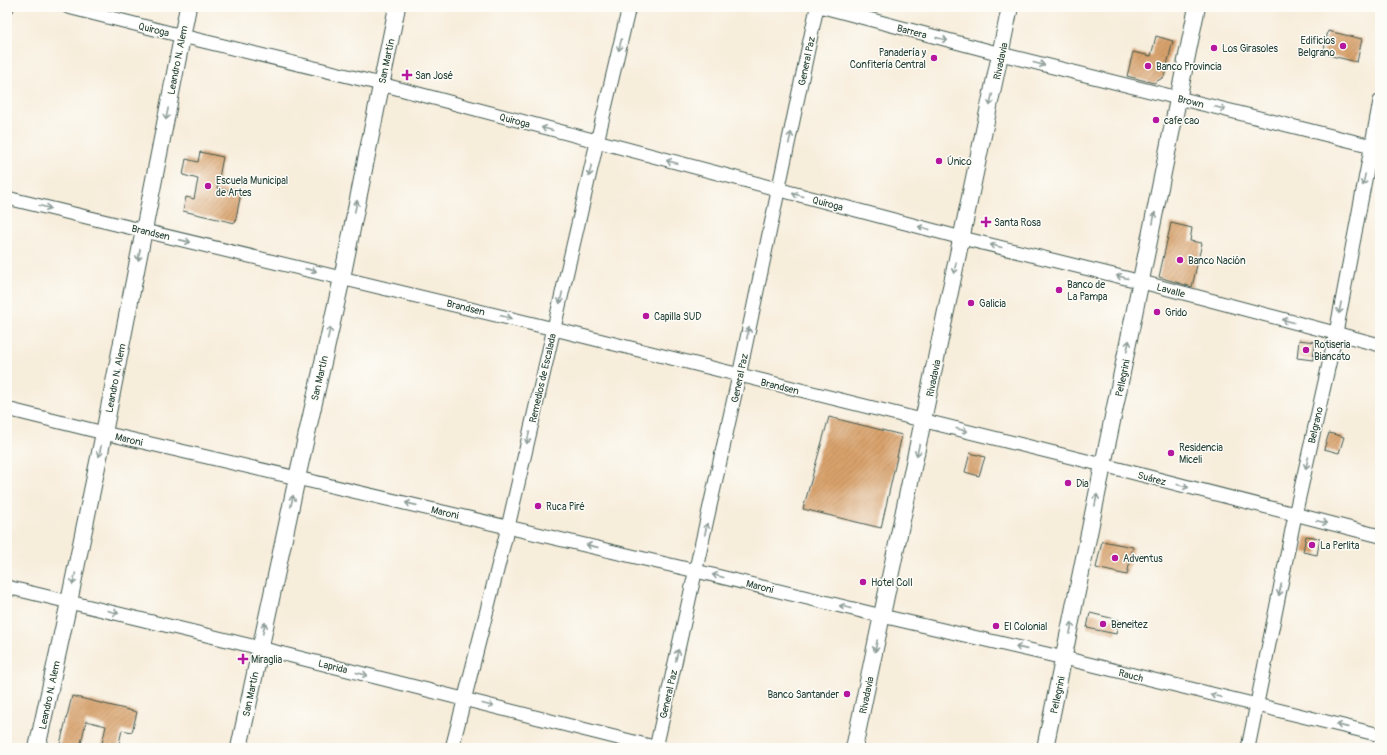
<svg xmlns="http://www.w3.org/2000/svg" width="1387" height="755" font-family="Pangolin,sans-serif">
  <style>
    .building { fill: url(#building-hatch) }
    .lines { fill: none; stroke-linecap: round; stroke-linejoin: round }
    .minor-casing { stroke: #3f574d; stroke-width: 15 }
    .major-casing { stroke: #3f574d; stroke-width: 18 }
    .minor { stroke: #fff; stroke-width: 13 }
    .major { stroke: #fff; stroke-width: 16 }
    .oneway { stroke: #8f9e9a }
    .poi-dot { fill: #b5179e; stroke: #fdfcf7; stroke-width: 1.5 }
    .labels { text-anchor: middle; stroke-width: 3; stroke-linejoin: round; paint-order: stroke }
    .street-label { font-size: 10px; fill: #1f3d34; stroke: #fdfcf7 }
    .poi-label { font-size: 10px; fill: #1f3d34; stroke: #fdfcf7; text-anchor: start }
  </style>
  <defs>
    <pattern id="building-hatch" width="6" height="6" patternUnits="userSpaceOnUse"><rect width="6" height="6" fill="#d9a26c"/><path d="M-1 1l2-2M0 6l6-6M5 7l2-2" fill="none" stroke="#af855a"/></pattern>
  </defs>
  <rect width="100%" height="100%" fill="#fdfcf7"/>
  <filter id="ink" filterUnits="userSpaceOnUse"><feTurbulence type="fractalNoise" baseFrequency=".025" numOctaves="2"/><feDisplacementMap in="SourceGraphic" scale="8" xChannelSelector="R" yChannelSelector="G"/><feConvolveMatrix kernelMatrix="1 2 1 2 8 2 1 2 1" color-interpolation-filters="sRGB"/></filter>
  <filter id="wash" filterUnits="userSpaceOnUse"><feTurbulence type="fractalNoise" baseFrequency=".012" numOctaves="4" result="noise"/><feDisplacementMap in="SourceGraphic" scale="16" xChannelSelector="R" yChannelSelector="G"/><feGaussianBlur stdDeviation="0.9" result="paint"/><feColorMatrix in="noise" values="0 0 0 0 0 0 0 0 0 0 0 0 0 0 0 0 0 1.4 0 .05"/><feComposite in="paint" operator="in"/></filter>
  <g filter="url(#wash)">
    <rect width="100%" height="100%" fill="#f7eddb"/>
    <g id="blocks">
      <path class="building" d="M1328,31l34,8 -5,23 -34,-8z
        M1156,36l17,5 -9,36 -10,6 -27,-7 6,-24 18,4z
        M200,152l23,5 -6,31 24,5 -6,30 -52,-12 3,-14 8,2 4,-20 -15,-4 3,-16 12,3z
        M1171,223l21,5 -2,13 12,2 -10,44 -33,-10z
        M1299,340l16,2 -2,18 -16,-2z
        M829,417l73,18 -21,93 -78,-19z
        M1329,433l15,4 -5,16 -15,-4z
        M970,453l15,4 -6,19 -14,-4z
        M1306,536l14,2 -3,17 -14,-3z
        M1102,541l31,6 -6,28 -31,-7z
        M1090,613l29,7 -3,14 -29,-6z
        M72,696l65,16 -5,20 -10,-2 -4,18h-17l5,-22 -20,-5 -6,27h-21z"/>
    </g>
  </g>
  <g filter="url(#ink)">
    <use href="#blocks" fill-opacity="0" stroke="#3f574d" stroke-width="1"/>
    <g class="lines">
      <defs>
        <path id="minor" d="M68,7l114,29 199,48 581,154 180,44 238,63
          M823,7l178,47 379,94
          M7,8v-1
          M7,198l547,131 549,136 277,71
          M7,409l97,24 592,138 186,45 182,42 316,77
          M7,587l253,61 398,100
          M452,748l56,-221 89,-385 32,-135
          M656,748l83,-372 78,-369
          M1248,748l47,-233 41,-182 44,-232"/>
        <path id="major" d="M37,748l32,-146 35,-169 84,-426
          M239,748l58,-270 45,-200 55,-271
          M854,748l156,-741
          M1045,748l152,-741"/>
      </defs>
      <use href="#minor" class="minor-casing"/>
      <use href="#major" class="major-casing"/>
      <use href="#minor" class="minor"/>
      <use href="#major" class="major"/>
    </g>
    <defs><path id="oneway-shaft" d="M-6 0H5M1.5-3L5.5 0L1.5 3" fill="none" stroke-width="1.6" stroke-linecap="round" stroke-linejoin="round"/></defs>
    <g class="oneway">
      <use href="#oneway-shaft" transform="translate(942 39) rotate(15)"/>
      <use href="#oneway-shaft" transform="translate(620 45) rotate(104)"/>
      <use href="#oneway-shaft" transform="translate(1039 64) rotate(14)"/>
      <use href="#oneway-shaft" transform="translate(991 100) rotate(102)"/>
      <use href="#oneway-shaft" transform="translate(1220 108) rotate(14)"/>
      <use href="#oneway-shaft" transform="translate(167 114) rotate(101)"/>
      <use href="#oneway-shaft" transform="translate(547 129) rotate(-165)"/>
      <use href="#oneway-shaft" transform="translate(790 138) rotate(-78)"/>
      <use href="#oneway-shaft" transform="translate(672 162) rotate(-165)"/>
      <use href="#oneway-shaft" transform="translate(590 171) rotate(103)"/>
      <use href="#oneway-shaft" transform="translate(1364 180) rotate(101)"/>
      <use href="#oneway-shaft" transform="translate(798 195) rotate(-165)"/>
      <use href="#oneway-shaft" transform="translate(356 206) rotate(-78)"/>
      <use href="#oneway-shaft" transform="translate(45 207) rotate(14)"/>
      <use href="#oneway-shaft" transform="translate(1154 218) rotate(-79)"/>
      <use href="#oneway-shaft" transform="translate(924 228) rotate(-165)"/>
      <use href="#oneway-shaft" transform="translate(185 241) rotate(13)"/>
      <use href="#oneway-shaft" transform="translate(996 246) rotate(-166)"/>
      <use href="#oneway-shaft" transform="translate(139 255) rotate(101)"/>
      <use href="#oneway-shaft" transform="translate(955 268) rotate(102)"/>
      <use href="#oneway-shaft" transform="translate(311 270) rotate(13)"/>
      <use href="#oneway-shaft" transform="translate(1122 277) rotate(-166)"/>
      <use href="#oneway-shaft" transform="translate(561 298) rotate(103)"/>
      <use href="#oneway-shaft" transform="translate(1340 308) rotate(101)"/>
      <use href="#oneway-shaft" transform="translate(506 317) rotate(14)"/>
      <use href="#oneway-shaft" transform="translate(1288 321) rotate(-165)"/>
      <use href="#oneway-shaft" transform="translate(329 333) rotate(-77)"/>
      <use href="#oneway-shaft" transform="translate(748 333) rotate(-78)"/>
      <use href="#oneway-shaft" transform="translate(1128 346) rotate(-78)"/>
      <use href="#oneway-shaft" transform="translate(962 430) rotate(14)"/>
      <use href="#oneway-shaft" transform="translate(528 438) rotate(103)"/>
      <use href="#oneway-shaft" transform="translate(918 450) rotate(102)"/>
      <use href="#oneway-shaft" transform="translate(100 451) rotate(102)"/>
      <use href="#oneway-shaft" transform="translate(1307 463) rotate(103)"/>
      <use href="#oneway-shaft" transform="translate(1183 486) rotate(15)"/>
      <use href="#oneway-shaft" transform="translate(1096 500) rotate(-79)"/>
      <use href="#oneway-shaft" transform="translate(292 501) rotate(-78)"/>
      <use href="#oneway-shaft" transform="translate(411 504) rotate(-167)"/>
      <use href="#oneway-shaft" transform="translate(1322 522) rotate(14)"/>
      <use href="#oneway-shaft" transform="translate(706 529) rotate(-78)"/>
      <use href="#oneway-shaft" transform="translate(592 546) rotate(-167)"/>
      <use href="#oneway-shaft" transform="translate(718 576) rotate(-166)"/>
      <use href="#oneway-shaft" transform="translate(74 579) rotate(102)"/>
      <use href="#oneway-shaft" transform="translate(1280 590) rotate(102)"/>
      <use href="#oneway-shaft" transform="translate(845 607) rotate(-166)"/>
      <use href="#oneway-shaft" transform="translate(113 612) rotate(14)"/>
      <use href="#oneway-shaft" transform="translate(264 628) rotate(-78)"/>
      <use href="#oneway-shaft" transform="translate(1071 628) rotate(-79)"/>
      <use href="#oneway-shaft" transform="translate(876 646) rotate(102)"/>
      <use href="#oneway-shaft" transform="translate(1021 648) rotate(-167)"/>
      <use href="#oneway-shaft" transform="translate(677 655) rotate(-77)"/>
      <use href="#oneway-shaft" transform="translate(362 674) rotate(14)"/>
      <use href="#oneway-shaft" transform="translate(1216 696) rotate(-166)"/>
      <use href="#oneway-shaft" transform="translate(488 705) rotate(14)"/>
      <use href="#oneway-shaft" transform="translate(1342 726) rotate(-167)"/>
    </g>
  </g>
  <g class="poi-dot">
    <circle cx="1343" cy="46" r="4"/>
    <circle cx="1214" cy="48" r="4"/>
    <circle cx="934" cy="58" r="4"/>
    <circle cx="1148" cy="66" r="4"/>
    <path d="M405 69h4v4h4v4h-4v4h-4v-4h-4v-4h4z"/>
    <circle cx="1156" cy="120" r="4"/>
    <circle cx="939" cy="161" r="4"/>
    <circle cx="208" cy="186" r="4"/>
    <path d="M984 216h4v4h4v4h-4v4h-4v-4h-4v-4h4z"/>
    <circle cx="1180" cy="260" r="4"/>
    <circle cx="1059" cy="290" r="4"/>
    <circle cx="971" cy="303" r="4"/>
    <circle cx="1157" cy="312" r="4"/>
    <circle cx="646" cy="316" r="4"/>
    <circle cx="1306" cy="350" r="4"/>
    <circle cx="1171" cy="453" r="4"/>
    <circle cx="1068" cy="483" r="4"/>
    <circle cx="538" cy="506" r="4"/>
    <circle cx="1312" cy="545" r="4"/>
    <circle cx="1115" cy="558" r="4"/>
    <circle cx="863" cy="582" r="4"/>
    <circle cx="1103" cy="624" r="4"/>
    <circle cx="996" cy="626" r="4"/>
    <path d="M241 653h4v4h4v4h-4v4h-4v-4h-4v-4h4z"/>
    <circle cx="847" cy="694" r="4"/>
  </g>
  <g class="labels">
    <g class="street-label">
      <text transform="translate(154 29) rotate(14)" y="4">Quiroga</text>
      <text transform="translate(912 31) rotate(15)" y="4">Barrera</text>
      <text transform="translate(177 60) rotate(-79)" y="4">Leandro N. Alem</text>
      <text transform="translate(386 61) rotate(-78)" y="4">San Martín</text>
      <text transform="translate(806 61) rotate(-78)" y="4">General Paz</text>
      <text transform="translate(1000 61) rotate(-78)" y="4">Rivadavia</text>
      <text transform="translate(1191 101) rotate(14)" y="4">Brown</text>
      <text transform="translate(515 120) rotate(15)" y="4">Quiroga</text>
      <text transform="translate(828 203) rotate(15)" y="4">Quiroga</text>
      <text transform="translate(151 232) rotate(13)" y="4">Brandsen</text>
      <text transform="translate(1171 290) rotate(15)" y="4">Lavalle</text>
      <text transform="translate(466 307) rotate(14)" y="4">Brandsen</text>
      <text transform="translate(115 378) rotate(-79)" y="4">Leandro N. Alem</text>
      <text transform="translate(319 378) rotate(-77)" y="4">San Martín</text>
      <text transform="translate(542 378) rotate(-77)" y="4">Remedios de Escalada</text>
      <text transform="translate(739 378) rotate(-78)" y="4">General Paz</text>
      <text transform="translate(933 378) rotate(-78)" y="4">Rivadavia</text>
      <text transform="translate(1122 378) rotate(-78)" y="4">Pellegrini</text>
      <text transform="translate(780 386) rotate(14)" y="4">Brandsen</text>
      <text transform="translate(1315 425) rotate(-77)" y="4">Belgrano</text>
      <text transform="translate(129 439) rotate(13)" y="4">Maroni</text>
      <text transform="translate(1152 478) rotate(15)" y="4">Suárez</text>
      <text transform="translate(445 512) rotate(13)" y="4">Maroni</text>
      <text transform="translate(760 586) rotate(14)" y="4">Maroni</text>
      <text transform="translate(333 666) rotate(14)" y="4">Laprida</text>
      <text transform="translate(1131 675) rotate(14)" y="4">Rauch</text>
      <text transform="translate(250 694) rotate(-78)" y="4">San Martín</text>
      <text transform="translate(668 694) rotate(-77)" y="4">General Paz</text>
      <text transform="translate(49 695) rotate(-78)" y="4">Leandro N. Alem</text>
      <text transform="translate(866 695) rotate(-78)" y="4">Rivadavia</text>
      <text transform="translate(1057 695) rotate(-78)" y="4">Pellegrini</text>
    </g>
    <g class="poi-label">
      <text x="1335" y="44" text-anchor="end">Edificios<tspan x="1335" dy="12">Belgrano</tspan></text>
      <text x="1222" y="52">Los Girasoles</text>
      <text x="926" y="56" text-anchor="end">Panadería y<tspan x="926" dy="12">Confitería Central</tspan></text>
      <text x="1156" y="70">Banco Provincia</text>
      <text x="415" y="79">San José</text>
      <text x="1164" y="124">cafe cao</text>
      <text x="947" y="165">Único</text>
      <text x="216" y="184">Escuela Municipal<tspan x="216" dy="12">de Artes</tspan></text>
      <text x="994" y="226">Santa Rosa</text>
      <text x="1188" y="264">Banco Nación</text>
      <text x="1067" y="288">Banco de<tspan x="1067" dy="12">La Pampa</tspan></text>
      <text x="979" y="307">Galicia</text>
      <text x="1165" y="316">Grido</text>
      <text x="654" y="320">Capilla SUD</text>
      <text x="1314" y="348">Rotiseria<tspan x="1314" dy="12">Biancato</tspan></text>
      <text x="1179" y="451">Residencia<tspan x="1179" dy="12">Miceli</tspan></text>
      <text x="1076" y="487">Dia</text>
      <text x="546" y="510">Ruca Piré</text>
      <text x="1320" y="549">La Perlita</text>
      <text x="1123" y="562">Adventus</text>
      <text x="871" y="586">Hotel Coll</text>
      <text x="1111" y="628">Beneitez</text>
      <text x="1004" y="630">El Colonial</text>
      <text x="251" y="663">Miraglia</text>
      <text x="839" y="698" text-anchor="end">Banco Santander</text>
    </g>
  </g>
  <rect width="1387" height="755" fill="none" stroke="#fdfcf7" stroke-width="24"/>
</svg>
